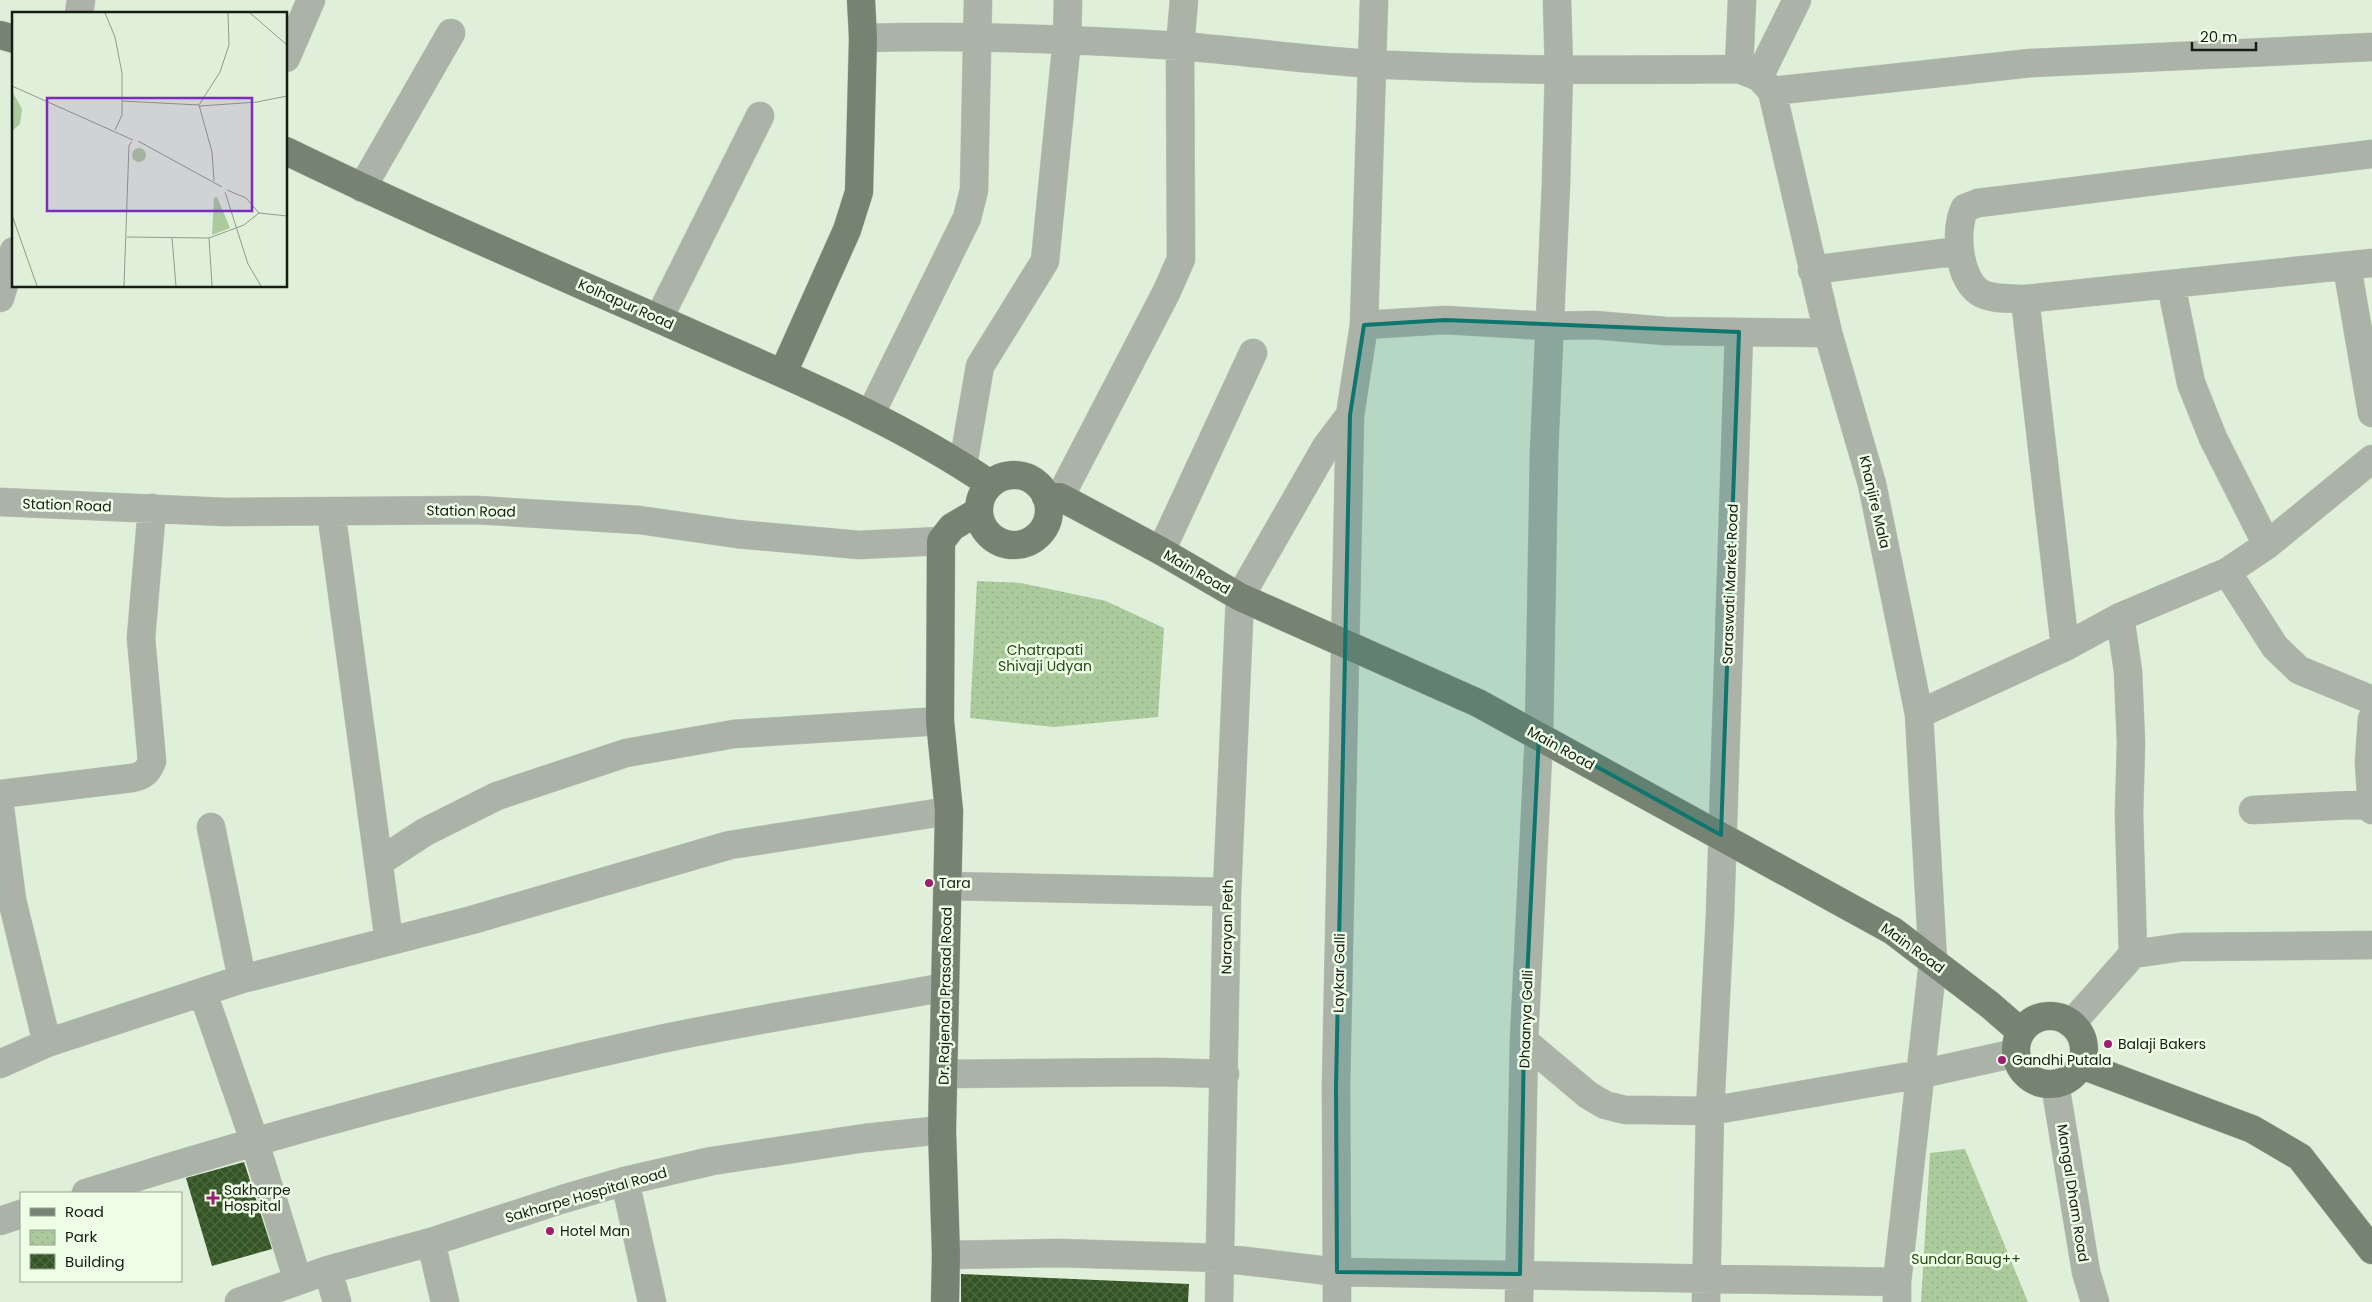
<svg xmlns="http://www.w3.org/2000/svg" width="2372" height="1302" font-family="Poppins,sans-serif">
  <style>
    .park { fill: url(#park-dots) }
    .building { fill: url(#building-cross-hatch) }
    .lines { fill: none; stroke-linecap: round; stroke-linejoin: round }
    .minor-casing { stroke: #bcc9b6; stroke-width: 29 }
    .major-casing { stroke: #bcc9b6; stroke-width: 29 }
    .minor { stroke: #abb2a8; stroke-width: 28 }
    .major { stroke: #778372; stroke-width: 28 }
    .marked { fill: #0f766e; fill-opacity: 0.2; stroke: #0f766e; stroke-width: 4; stroke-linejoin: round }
    .poi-dot { fill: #9d1d71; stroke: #edfde6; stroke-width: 2 }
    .labels { text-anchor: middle; stroke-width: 5; stroke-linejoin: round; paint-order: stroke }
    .street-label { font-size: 14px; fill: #171c14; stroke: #edfde6 }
    .park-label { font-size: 14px; fill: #264912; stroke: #edfde6 }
    .poi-label { font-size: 14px; fill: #171c14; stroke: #edfde6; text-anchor: start }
    .inset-road { fill: none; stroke: #909b8a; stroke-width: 1 }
    .view { fill: #7b2cbf; fill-opacity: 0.15; stroke: #7b2cbf; stroke-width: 2.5 }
    .inset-edge { fill: none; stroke: #171c14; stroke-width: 2.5 }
  </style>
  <defs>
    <pattern id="park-dots" width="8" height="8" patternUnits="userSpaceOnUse" patternTransform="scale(1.25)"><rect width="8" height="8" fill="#abcb9c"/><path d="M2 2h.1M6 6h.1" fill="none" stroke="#92ae86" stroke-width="1.8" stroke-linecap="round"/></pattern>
    <pattern id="building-cross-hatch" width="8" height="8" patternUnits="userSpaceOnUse" patternTransform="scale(1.25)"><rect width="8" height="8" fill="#335423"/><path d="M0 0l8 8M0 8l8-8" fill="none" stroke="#4e6941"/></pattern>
  </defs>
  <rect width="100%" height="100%" fill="#e0efd9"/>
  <path class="park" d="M977,581l44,2 85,18 58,27 -6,89 -104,10 -84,-9z
    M1965,1149l63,153h-107l9,-149z"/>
  <path class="building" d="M244,1162l28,87 -60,17 -26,-88z
    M961,1274l228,10 -1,18h-227z"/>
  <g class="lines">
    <defs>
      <path id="minor" d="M79,14l2,-14
        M863,38c105,-3 211,1 317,8 64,5 128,14 193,18 122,7 244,6 366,5l20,8 13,14 56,242 44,151 47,230 14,248 -36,320v20
        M286,58l25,-58
        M1739,69l3,-69
        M1759,77l38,-77
        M1772,91l259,-28 341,-16
        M362,188l89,-155
        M2347,266l25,147
        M1812,270l147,-19
        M2171,284l20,99 22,55 54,107
        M0,298l14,-47
        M2025,299c-15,-1 -34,1 -46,-7 -21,-15 -25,-63 -14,-84l13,-5 394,-49
        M659,318l101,-202
        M1364,325l81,-5 103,6 46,-1 71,6 163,2
        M870,415l97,-197 7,-28 4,-190
        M963,465l17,-99 65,-105 22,-222 1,-39
        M1060,497l107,-206 14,-32 -1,-213 4,-46
        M0,502l225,10 251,-2 163,10 98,14 122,11 82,-4
        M331,511l58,430
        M1161,551l92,-198
        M2227,572l48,75 24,23 73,30
        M2120,617l8,54 3,72 -2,71 4,140
        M2065,647l-40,-348 347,-36
        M1919,714l146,-67 55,-30 107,-45 40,-27 105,-86
        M2372,719l-3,43 3,48
        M0,794l132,-16c11,-2 16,-6 20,-17l-11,-123 11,-130
        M0,808l12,92 35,143
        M2253,810l118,-6
        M211,827l31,152
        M379,862l46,-30 72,-36 129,-43 108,-19 206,-13
        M947,886l280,6
        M203,993l52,150 43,138
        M2071,1024l62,-70 49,-7 190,-2
        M1524,1041l64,54 17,10 20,5h19l66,1 211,-37 95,-21
        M0,1064l47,-21 195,-64 230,-59 258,-75 219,-34
        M944,1074l214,-2 67,2
        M2055,1084l31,188 9,30
        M625,1181l27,121
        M86,1193c189,-60 382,-112 575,-154 94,-20 190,-34 284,-52
        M0,1221l21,-7
        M431,1242l14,60
        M946,1255l112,-2 162,5 117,14 560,10
        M328,1270l9,32
        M239,1302l89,-32 103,-28 132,-43 62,-18 87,-20 153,-23 77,-8
        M1219,1302l8,-410 13,-295 86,-150 24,-32
        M1337,1302l-1,-216 14,-671 14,-90 10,-325
        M1519,1302l5,-261 15,-306 5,-282 12,-269 3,-114 -2,-70
        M1706,1302l4,-191 10,-195 19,-584"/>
      <path id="major" d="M0,35l14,4
        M286,151c138,67 279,126 418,188 98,43 198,85 286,145
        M783,373l64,-143 12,-38 4,-154 -2,-38
        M979 510a35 35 0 1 1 70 0a35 35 0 1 1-70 0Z
        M1046,497h14l101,54 79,46 238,106 415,228 97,74 31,27
        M2016 1050a34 34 0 1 1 68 0a34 34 0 1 1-68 0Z
        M2081,1065l171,64 48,28 72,93
        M945,1302l1,-47 -4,-125 7,-319 -9,-90 1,-180 11,-14 27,-16"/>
    </defs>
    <use href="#minor" class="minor-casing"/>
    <use href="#major" class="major-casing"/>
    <use href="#minor" class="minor"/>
    <use href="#major" class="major"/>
  </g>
  <path class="marked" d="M1445,320l294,12 -18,503 -182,-100 -15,306 -4,233 -183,-2 -1,-186 14,-671 14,-90z"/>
  <g class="poi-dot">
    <circle cx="929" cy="883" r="5"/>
    <circle cx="2108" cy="1044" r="5"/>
    <circle cx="2002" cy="1060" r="5"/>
    <path d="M210.5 1190.5h5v5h5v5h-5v5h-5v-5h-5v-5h5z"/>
    <circle cx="550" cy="1231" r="5"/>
  </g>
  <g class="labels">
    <g class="street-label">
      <text transform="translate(626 304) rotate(24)" y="5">Kolhapur Road</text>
      <text transform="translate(1875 502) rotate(77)" y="5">Khanjire Mala</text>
      <text transform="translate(67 505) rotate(2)" y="5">Station Road</text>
      <text transform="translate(471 511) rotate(1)" y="5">Station Road</text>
      <text transform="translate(1197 572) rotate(30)" y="5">Main Road</text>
      <text transform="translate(1730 584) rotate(-88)" y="5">Saraswati Market Road</text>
      <text transform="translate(1561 748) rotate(29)" y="5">Main Road</text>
      <text transform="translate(1227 927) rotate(-89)" y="5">Narayan Peth</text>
      <text transform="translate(1913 948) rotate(36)" y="5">Main Road</text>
      <text transform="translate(1339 973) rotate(-89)" y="5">Laykar Galli</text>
      <text transform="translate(945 996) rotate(-89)" y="5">Dr. Rajendra Prasad Road</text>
      <text transform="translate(1526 1019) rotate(-88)" y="5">Dhaanya Galli</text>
      <text transform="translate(2073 1193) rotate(81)" y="5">Mangal Dham Road</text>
      <text transform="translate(586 1195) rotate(-16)" y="5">Sakharpe Hospital Road</text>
    </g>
    <g class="park-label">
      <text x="1045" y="655">Chatrapati<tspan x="1045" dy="16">Shivaji Udyan</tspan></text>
      <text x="1966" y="1264">Sundar Baug++</text>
    </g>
    <g class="poi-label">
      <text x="939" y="888">Tara</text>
      <text x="2118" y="1049">Balaji Bakers</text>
      <text x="2012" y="1065">Gandhi Putala</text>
      <text x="224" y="1195">Sakharpe<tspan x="224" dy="16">Hospital</tspan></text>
      <text x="560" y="1236">Hotel Man</text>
    </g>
  </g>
  <g transform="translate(12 12)">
    <rect width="275" height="275" fill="#e0efd9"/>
    <path d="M0,79l10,18 -2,15 -8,7z" fill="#abcb9c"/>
    <path d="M120 143a7 7 0 1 1 14 0a7 7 0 1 1-14 0ZM205,185l13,31 -18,7 2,-37z" fill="#abcb9c"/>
    <path class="inset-road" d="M93,1l10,24 7,36v42l-7,15M238,1l37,32M0,74l121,54M110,89l77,4 13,47 2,29M187,93l21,-33 9,-27 -1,-32M188,94l57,-4 30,-6M126,129l84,46M215,178l19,8 13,15 28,3M213,180l23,72 13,22M0,203l25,71M115,225l82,1 3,48M160,226l4,48M197,226l35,-13 15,-12M112,274l5,-141 3,-3"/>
    <path class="view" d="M35,86h205v113h-205z"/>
    <rect width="275" height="275" class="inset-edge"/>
  </g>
  <rect x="20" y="1192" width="162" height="90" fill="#edfde6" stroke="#97a392"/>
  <rect x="30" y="1208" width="25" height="8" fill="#778372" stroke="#97a392"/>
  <text x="65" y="1217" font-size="15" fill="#171c14">Road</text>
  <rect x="30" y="1230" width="25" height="15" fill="url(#park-dots)" stroke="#97a392"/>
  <text x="65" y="1242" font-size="15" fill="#171c14">Park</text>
  <rect x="30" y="1254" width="25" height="15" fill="url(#building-cross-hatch)" stroke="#97a392"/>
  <text x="65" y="1267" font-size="15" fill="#171c14">Building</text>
  <path d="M2192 42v8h64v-8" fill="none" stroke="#171c14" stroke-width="2.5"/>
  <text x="2200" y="42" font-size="15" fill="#171c14" stroke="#edfde6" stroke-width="4" paint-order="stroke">20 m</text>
</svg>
